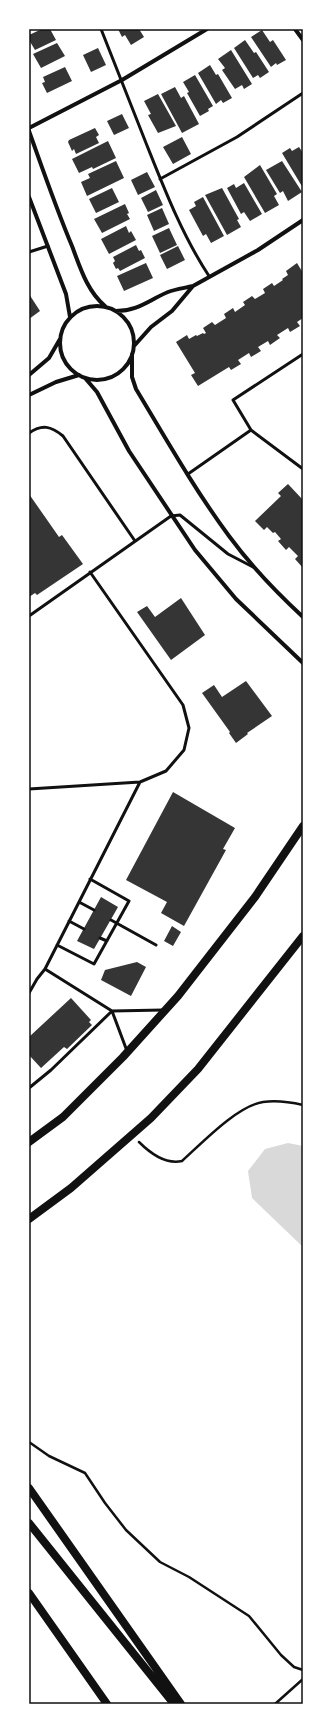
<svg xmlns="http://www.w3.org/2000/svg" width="332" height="1733" font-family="'IBM Plex Sans',sans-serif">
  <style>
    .water { fill: #d9d9d9 }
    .building { fill: #353535 }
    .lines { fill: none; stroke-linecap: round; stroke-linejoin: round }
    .path { stroke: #111; stroke-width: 2.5 }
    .service { stroke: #111; stroke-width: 3 }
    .minor { stroke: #111; stroke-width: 4 }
    .secondary { stroke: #111; stroke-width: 8 }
    .neatline { fill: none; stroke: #111; stroke-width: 1.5 }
  </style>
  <rect width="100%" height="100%" fill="#fff"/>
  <path class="water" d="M288,1143l15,3v101l-51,-49 -4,-27 17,-22z"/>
  <path class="building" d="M42,29h8l6,11 -21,10 -6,-10v-5z
    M118,29h21l5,8 -13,8 -6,-10 -3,2z
    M262,30l8,12 3,-2 13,20 -9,5 -1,-2 -5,4 -20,-30z
    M245,40l9,13 2,-1 13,20 -9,6 -2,-3 -5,3 -19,-30z
    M57,43l8,13 -24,12 -8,-14z
    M98,48l8,17 -15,7 -8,-17z
    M231,50l21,34 -8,5 -2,-4 -7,4 -13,-19 3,-2 -7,-9z
    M210,65l6,10 2,-1 14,24 -9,5 -2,-3 -5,4 -18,-31z
    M65,67l7,14 -25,12 -5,-10 3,-1 -2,-5z
    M195,75l18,31 -5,3 1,2 -9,5 -13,-23 2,-1 -6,-10z
    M175,87l6,11 3,-2 15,28 -17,9 -21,-39z
    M158,94l18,32 -18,7 -10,-18 3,-1 -7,-13z
    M122,114l7,14 -15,7 -7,-14z
    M95,128l4,7 -3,2 3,6 -23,11 -2,-5 -2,2 -4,-9 1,-2z
    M182,137l9,17 -18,10 -10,-17z
    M108,141l8,17 -23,11 -1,-2 -13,6 -7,-14z
    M299,147l4,6v35l-21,-35 8,-5 2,3z
    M116,161l8,17 -37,18 -6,-14 9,-4 -2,-4z
    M282,161l20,31 -14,9 -5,-10 -3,2 -14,-23z
    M260,165l17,29 -3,2 5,9 -14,8 -21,-36z
    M147,172l8,15 -17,8 -7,-15z
    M244,183l18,31 -12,7 -6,-9 -3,2 -14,-26 7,-4 2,4z
    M112,188l7,14 -23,11 -7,-14z
    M222,188l17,31 -2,1 4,7 -14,8 -22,-40z
    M156,190l7,15 -15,7 -7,-14z
    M203,197l21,39 -13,7 -5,-9 -3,2 -14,-26 7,-4 -2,-4z
    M125,204l4,9 -2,1 3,5 -28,14 -8,-14z
    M162,208l7,16 -15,7 -7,-16z
    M126,226l3,7 2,-2 5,9 -27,14 -8,-15z
    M169,228l8,17 -17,8 -8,-17z
    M136,245l3,6 2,-1 4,8 -25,13 -2,-3 -2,1 -3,-6 2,-2 -2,-4z
    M178,246l7,14 -18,9 -7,-14z
    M146,263l7,15 -29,13 -7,-15z
    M297,263l6,10v45l-6,4 3,4 -10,6 -2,-4 -11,7 3,3 -10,7 -2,-4 -10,6 3,4 -10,6 -2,-4 -11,7 3,4 -10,6 -2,-3 -31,19 -7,-11 4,-2 -19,-31 11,-7 2,4 7,-4 1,1 6,-3 1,1 2,-1 -3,-5 9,-6 3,3 11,-7 -2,-4 9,-6 2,4 10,-7 -2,-3 9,-6 3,3 10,-6 -2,-4 9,-6 2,3 9,-6 -1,-1 6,-4 -2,-4z
    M29,294l11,17 -11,8z
    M288,484l15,16v68l-8,-9 3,-3 -9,-9 -3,3 -8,-9 3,-2 -6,-7 -2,1 -6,-6 -3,3 -9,-9 26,-25 -3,-3z
    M29,494l30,43 3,-2 21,29 -46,31 -2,-2 -6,4z
    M181,598l24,37 -34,25 -34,-48 10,-6 8,11z
    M246,681l26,35 -25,17 1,1 -12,9 -7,-10 1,-1 -28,-39 12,-8 8,12z
    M173,792l62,36 -12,21 3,1 -42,76 -23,-13 6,-11 -41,-22z
    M101,897l17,10 -24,42 -17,-8z
    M172,926l9,6 -8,14 -9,-5z
    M137,962l9,5 -15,29 -30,-16 4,-10z
    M71,998l20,22 -2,2 3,3 -25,24 -3,-2 -23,21 -12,-13v-18z"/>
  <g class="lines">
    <path class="path" d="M139,1142c11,11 26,23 43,19 20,-18 55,-55 81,-59 14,-2 27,0 40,3
      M29,1442l20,14 36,17 20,30 21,27 34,32 29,15 60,39 32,39 13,12 9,3
      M275,1704l28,-25"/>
    <path class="service" d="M101,29c15,38 30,76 45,114 18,45 36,92 63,133
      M160,179l77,-42 66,-44
      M29,252l19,-6
      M251,430l52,39
      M29,433c13,-9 22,-7 34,3l72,105
      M188,474l63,-44 -18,-30 70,-46
      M29,616l142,-100 9,-1 48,39 25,13
      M29,789l111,-7 26,-11 18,-21 5,-22 -6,-23 -93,-133
      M79,902l15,8
      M111,920l45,25
      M69,921l15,8
      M100,938l7,3
      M57,945l37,19 35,-63 -39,-22
      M45,969l67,42 51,-1
      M29,993l8,-14 8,-10 95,-187
      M112,1011l15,40
      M29,1088l22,-18 61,-59"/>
    <path class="minor" d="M295,29l8,11
      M29,128l93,-48 85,-51
      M29,131c14,39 27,77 43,115 8,21 15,45 33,60
      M29,197l37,97 4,23
      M60 343a37 37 0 1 1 74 0a37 37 0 1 1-74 0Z
      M116,311c22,0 33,-11 52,-19 8,-3 17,-4 25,-6
      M134,346l17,-19 21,-16 21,-25 65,-36 45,-30
      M132,354v23l4,12c30,50 59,101 93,147 22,30 47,56 74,81
      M29,375l20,-17 11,-19
      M85,378l12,14 32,59 66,99 41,49 67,64
      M29,395l27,-13 23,-7"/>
    <path class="secondary" d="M29,1142l34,-25 60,-60 55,-61 77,-99 48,-71
      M29,1219l42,-31 80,-70 47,-49 105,-133
      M29,1488l152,216
      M29,1523l145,181
      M29,1593l78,111"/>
  </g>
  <rect width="332" height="1733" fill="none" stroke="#ffffff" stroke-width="60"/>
  <rect x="30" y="30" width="272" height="1673" class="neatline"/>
</svg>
